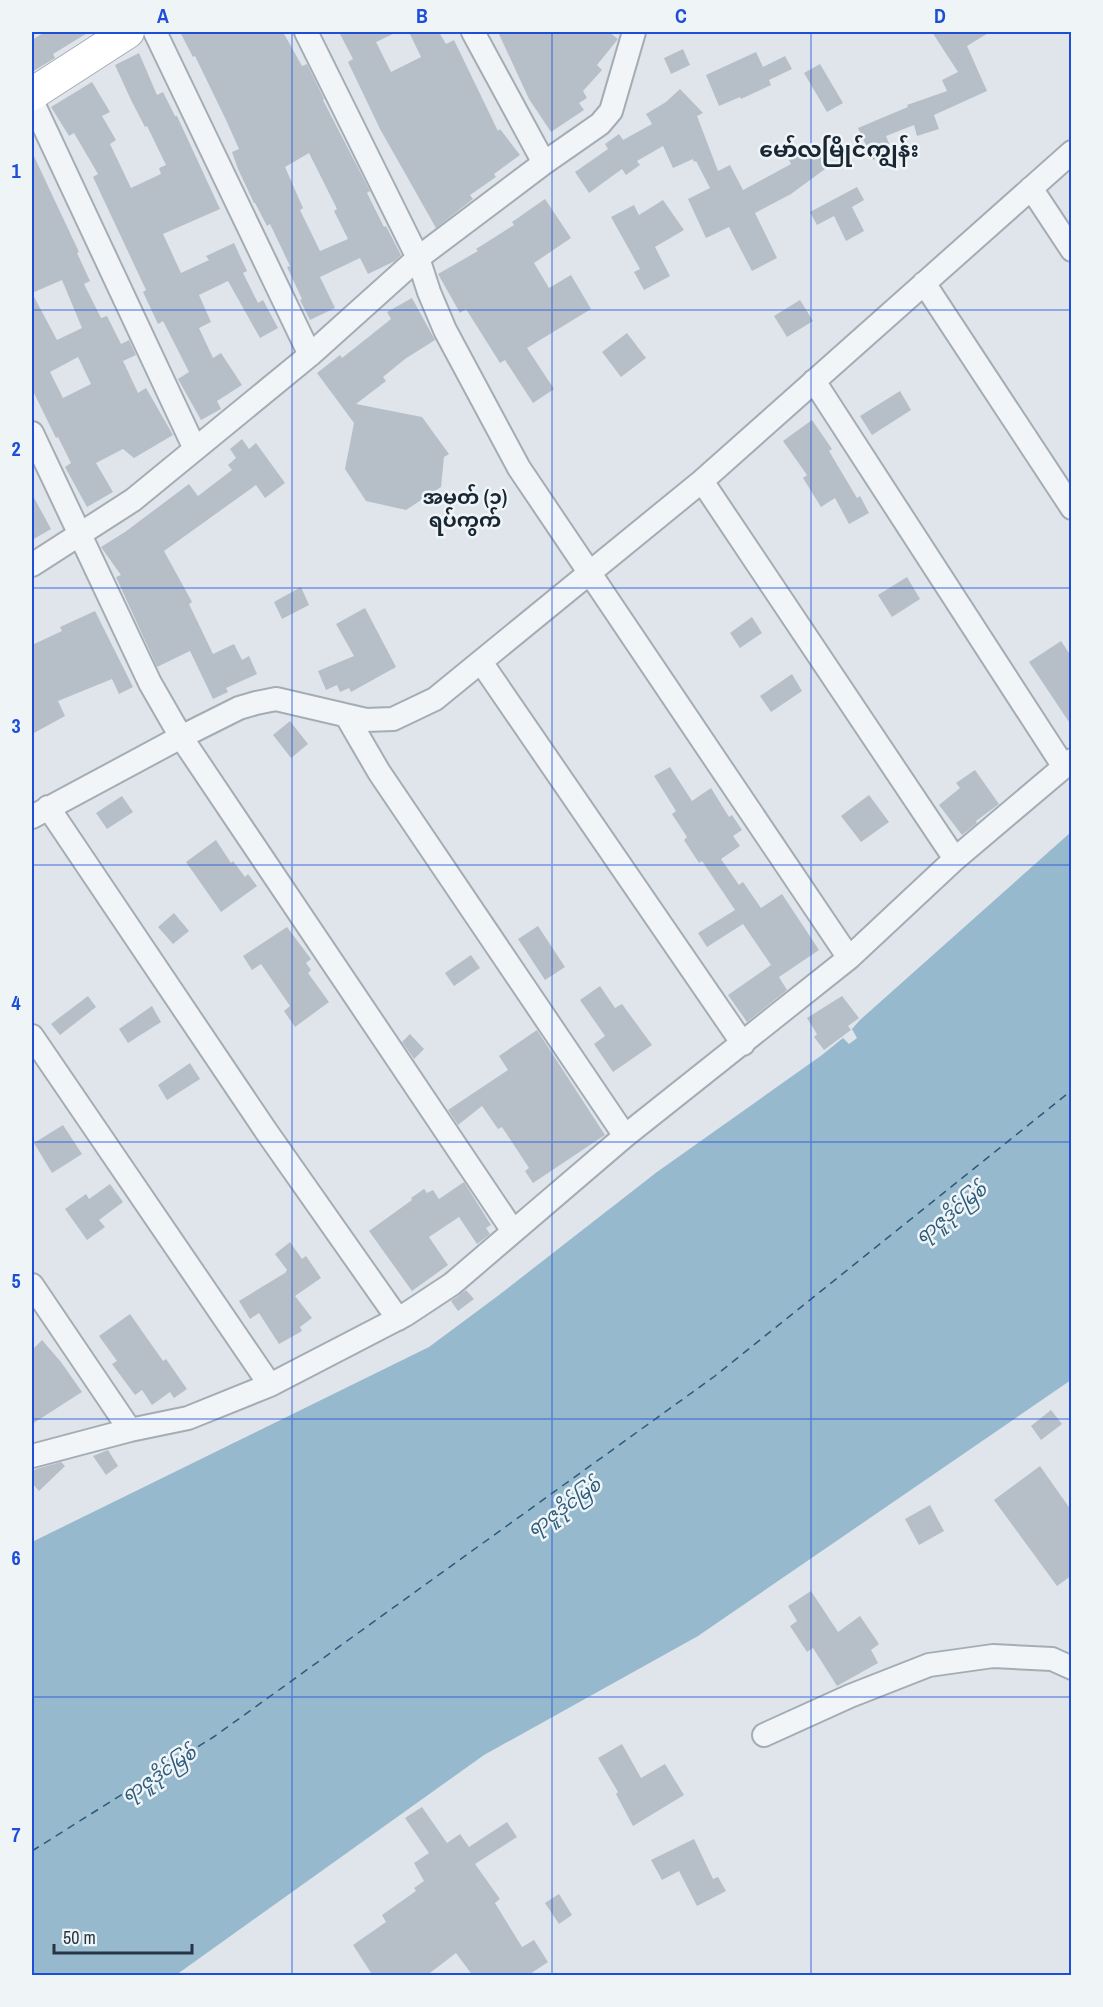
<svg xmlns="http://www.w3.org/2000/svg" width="1103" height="2007" font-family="'Archivo Narrow','Noto Sans Myanmar',sans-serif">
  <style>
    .water { fill: #96b9ce }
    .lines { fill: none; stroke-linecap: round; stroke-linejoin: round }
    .ferry { stroke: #2c5b7b; stroke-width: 1.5; stroke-dasharray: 8 6; stroke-linecap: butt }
    .building { fill: #b6bfc8; fill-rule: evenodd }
    .street-casing { stroke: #a4adb5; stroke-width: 26 }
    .secondary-casing { stroke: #a4adb5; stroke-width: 34 }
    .street { stroke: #f2f5f8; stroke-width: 22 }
    .secondary { stroke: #fff; stroke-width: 32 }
    .grid { fill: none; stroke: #1d4ed8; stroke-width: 1.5; stroke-opacity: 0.55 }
    .labels { text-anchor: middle; stroke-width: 5; stroke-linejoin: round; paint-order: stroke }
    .water-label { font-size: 18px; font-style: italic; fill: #2c5b7b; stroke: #eff4f7 }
    .quarter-label { font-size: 20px; font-weight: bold; fill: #192634; stroke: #eff4f7 }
    .district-label { font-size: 22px; font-weight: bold; fill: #192634; stroke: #eff4f7 }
    .neatline { fill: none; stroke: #1d4ed8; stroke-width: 2 }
    .grid-label { font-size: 20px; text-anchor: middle; font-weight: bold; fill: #1d4ed8 }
  </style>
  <rect width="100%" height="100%" fill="#dfe5ea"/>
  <path class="water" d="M1071,832v548l-373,256 -214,119 -308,220h-144v-433l397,-195 70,-52 158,-123 165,-117 21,-17 6,6 8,-6 -5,-9 8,-9z"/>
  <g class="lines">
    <path class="ferry" d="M32,1851l183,-115 500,-360 357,-286"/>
  </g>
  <path class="building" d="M45,32h44l-36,22 2,4 -23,14v-32z
    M180,32h103l19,34 5,-2 17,35 -1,1 47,91 -3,2 17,34 2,-1 15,29 -6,6 -27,13 -8,-16 -40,19 15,31 -25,12 -10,-20 2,-1 -15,-32 3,-1 -20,-42 -3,2 -12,-23h-1l-16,-34 -6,-17 7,-3 -13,-29 -31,-64 -2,1zM309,153l28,56 -3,2 14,28 -28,12 -20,-41 3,-2 -18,-41z
    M339,32h58l-21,10 15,30 30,-15 -12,-25h30l7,12 8,-4 44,91 2,-2 20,26 -26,19 2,3 -26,18 3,4 -37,29 -56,-99 -32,-67 5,-3z
    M498,32h111l9,7 -21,26 5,5 -19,21 4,7 -8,5 5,7 -33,22 -22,-33z
    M932,32h58l-23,14 20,45 -53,24 5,14 -22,7 -3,-11 -28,11 6,15 -19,9 -15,-32 50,-21 -1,-2 40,-14 -5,-11 16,-8z
    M683,49l7,16 -19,9 -7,-16z
    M756,52l7,15 22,-11 7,13 -23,11 2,5 -30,14 -1,-2 -21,9 -13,-31z
    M139,53l18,42 6,-3 12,24h2l43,93 -57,25 18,39 28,-13 -3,-4 28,-13 13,28 -4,2 15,30 5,-3 15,28 -18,10 -32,-57 -29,14 12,27 -12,6 14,30 8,-5 21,32 -25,16 4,8 -20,11 -23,-41 11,-7 -26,-51 -5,3 -15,-32 3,-2 -53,-113 5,-3 -24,-41 -5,3 -18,-29 41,-25 18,30 -8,4 14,24 -6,4 21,44 30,-14 -2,-6 7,-3 -19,-39 -2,1 -14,-27 -16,-35z
    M820,64l23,39 -16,9 -23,-39z
    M680,89l23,24 -6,3 21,55 12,-6 13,25 48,-26 -2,-4 26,-12 14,18 -38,28 -36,19 22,45 -25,13 -23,-44 -23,11 -18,-39 22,-11 -14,-27 -2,1 -1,-3 -20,9 -10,-22 -26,15 3,4 -14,10 -4,-6 -33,24 -14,-21 33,-23 -3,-5 14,-10 4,6 29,-16 -6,-10 20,-12z
    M32,152l47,100 -2,1 13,28 -6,3 17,34 6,-2 14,28 8,-4 7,15 -13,6 15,32 8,-5 27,47 -39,23 -11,-9 -27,14 17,29 -26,15 -22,-40 6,-4 -13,-26 -2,1 -24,-49zM62,280l20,48 -25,12 -25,-47zM78,357l13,27 -28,14 -13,-26z
    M857,187l7,13 -12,7 12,24 -18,10 -12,-25 -17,9 -7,-13z
    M545,199l26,39 -37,25 15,25 22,-13 20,34 -64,39 27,41 -21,14 -28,-43 -5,3 -34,-54 -6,4 -22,-39 40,-23 -2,-2 38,-24 -2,-3z
    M663,200l21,30 -29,17 15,29 -26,14 -10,-18 6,-3 -29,-52 23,-12 5,10z
    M412,298l23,42 -30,19 -22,18 3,4 -30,23 66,13 27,37 -5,3 -3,30 -35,23 -40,-9 -21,-32 9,-46 -37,-50 23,-18 2,3 29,-23 20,-16 -4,-7z
    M800,300l13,21 -26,16 -13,-21z
    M627,333l19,25 -25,19 -19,-25z
    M900,391l11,19 -39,25 -12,-19z
    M812,420l20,29 -3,2 28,47 3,-2 9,17 -20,11 -14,-26 -14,9 -18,-29 4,-3 -24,-34z
    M242,439l7,10 7,-6 29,40 -20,15 -9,-13 -92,66 28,51 -3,2 24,50 21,-10 8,16 7,-4 8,18 -31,14 2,4 -15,7 -23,-48 -33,16 -41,-90 5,-2 -20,-28 24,-15 64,-48 9,12 34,-26 -4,-5 8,-7 -6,-9z
    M32,494l19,35 -19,11z
    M907,577l13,22 -28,18 -14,-22z
    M301,587l8,18 -27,14 -8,-17z
    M365,608l31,59 -45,25 -2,-4 -9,4 -3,-7 -11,5 -8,-19 36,-15 -18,-32z
    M95,611l38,76 -14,7 -7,-15 -54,22 7,15 -33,18v-89l30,-14 -2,-4z
    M752,617l10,16 -22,15 -10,-15z
    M1061,641l10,15v69l-42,-63z
    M792,674l10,17 -31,21 -11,-16z
    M290,721l18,23 -17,14 -18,-23z
    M670,767l22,34 19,-13 18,29 3,-2 10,15 -9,6 7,10 -19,13 18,26 4,-3 18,26 21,-14 37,56 -40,27 8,13 -40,32 -19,-27 43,-30 -28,-41 -36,23 -9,-14 37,-23 -33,-49 -3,2 -15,-23 3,-3 -15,-23 4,-3 -22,-35z
    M975,770l24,34 -23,17 1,2 -15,12 -23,-30 21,-17 -4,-5z
    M869,795l20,27 -28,20 -20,-26z
    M122,796l11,16 -26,17 -11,-16z
    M216,840l15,23 2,-2 12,16 3,-3 9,12 -36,26 -35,-50z
    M174,913l15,18 -16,13 -15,-17z
    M538,926l27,41 -20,13 -27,-41z
    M287,927l24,32 -5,4 5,7 -3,3 21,29 -34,25 -11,-16 6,-5 -29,-42 -9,6 -9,-14z
    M471,955l9,13 -26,18 -9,-13z
    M600,986l15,22 7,-4 30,41 -39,27 -19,-28 11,-8 -25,-36z
    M88,996l8,11 -36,28 -9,-11z
    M842,996l17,22 -11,8 3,4 -27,20 -10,-13 3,-3 -10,-16z
    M152,1006l9,16 -33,21 -9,-14z
    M537,1030l68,105 -72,48 -8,-12 4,-3 -27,-41 -4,2 -16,-23 -24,19 -10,-15 60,-40 -9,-14z
    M410,1034l14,15 -10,10 -12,-17z
    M190,1063l10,16 -33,21 -9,-15z
    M63,1125l19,29 -30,19 -18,-30z
    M464,1182l27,43 -5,3 4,6 -13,10 -18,-27 -30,20 19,28 -36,26 -43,-60 43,-31 -1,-2 13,-9 3,4 6,-3 6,9z
    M110,1184l13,18 -24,18 6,7 -18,13 -22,-31 21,-15 3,5z
    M290,1242l12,17 4,-3 15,22 -26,18 17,22 -12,9 2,4 -23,13 -20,-31 -9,6 -11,-18 46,-28 2,-3 -12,-16z
    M466,1290l8,9 -16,12 -7,-10z
    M130,1314l33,47 3,-2 21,30 -13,9 -4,-6 -18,13 -10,-15 -7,5 -23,-31 5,-3 -18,-25z
    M42,1340l19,22 21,30 -50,32v-74z
    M1051,1410l11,14 -21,16 -10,-14z
    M108,1450l10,16 -12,9 -13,-19z
    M61,1462l4,4 -26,25 -7,-8v-11l4,-3z
    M1040,1466l31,44v66l-14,10 -63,-86z
    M930,1505l14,26 -25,14 -14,-26z
    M811,1591l27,41 22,-16 19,28 -8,6 7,13 -41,23 -24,-38 -6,4 -17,-26 7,-5 -9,-15z
    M622,1744l19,34 24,-14 19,31 -51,31 -17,-32 2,-2 -20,-34z
    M422,1807l25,36 13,-9 9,13 38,-25 10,15 -42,27 25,35 -5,4 27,44 12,-7 14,22 -21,14h-54l-17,-23 -30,23h-53l-20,-31 33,-23 -4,-7 34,-24 -2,-3 10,-7 -10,-18 15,-10 -24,-35z
    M694,1839l19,40 5,-2 8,14 -29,15 -18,-35 -17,9 -11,-20z
    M559,1894l13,21 -13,9 -14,-21z"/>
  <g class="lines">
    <defs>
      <path id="street" d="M155,32l155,323
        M306,32l112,226 11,34 16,38 74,138 330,490
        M473,32l71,131
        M32,101l163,348
        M1031,188l41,62
        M924,283l148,225
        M814,381l250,386
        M32,433l118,250 31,54 332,494
        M702,481l253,378
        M32,565l101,-65 177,-145 108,-97 126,-95 56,-39 11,-13 23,-79
        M481,662l262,382
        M347,717l32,55 246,364
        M48,807l218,324 132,188
        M32,817l149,-80 58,-29 17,-5 20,-4 90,21 27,-1 42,-20 267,-218 370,-329
        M32,1036l238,349
        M32,1285l98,145
        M32,1456l98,-26 58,-12 82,-33 135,-70 47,-31 173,-148 224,-178 106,-99 117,-99
        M764,1735l86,-39 79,-31 64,-9 59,3 20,9"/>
      <path id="secondary" d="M32,94l96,-62"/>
    </defs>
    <use href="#street" class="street-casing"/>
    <use href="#secondary" class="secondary-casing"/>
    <use href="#street" class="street"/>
    <use href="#secondary" class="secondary"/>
  </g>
  <path class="grid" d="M292,32v1944M552,32v1944M811,32v1944M32,310h1040M32,588h1040M32,865h1040M32,1142h1040M32,1419h1040M32,1697h1040"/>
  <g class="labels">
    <g class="water-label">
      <text transform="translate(951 1213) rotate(-38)" y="6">ရာဇူဒိုင်မြစ်</text>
      <text transform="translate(564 1507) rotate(-35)" y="6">ရာဇူဒိုင်မြစ်</text>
      <text transform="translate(159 1774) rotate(-33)" y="6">ရာဇူဒိုင်မြစ်</text>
    </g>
    <g class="quarter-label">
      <text x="465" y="504">အမှတ် (၁)<tspan x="465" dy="23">ရပ်ကွက်</tspan></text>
    </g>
    <g class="district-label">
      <text x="839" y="157">မော်လမြိုင်ကျွန်း</text>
    </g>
  </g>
  <rect width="1103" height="2007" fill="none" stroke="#eff4f7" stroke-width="66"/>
  <path d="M54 1944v9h138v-9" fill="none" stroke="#263543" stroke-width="3"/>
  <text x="63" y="1944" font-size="18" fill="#263543" stroke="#eff4f7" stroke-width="4.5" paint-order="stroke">50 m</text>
  <rect x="33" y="33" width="1037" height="1941" class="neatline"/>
  <g class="grid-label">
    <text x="163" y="23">A</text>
    <text x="422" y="23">B</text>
    <text x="681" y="23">C</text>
    <text x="940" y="23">D</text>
    <text x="16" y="178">1</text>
    <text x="16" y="456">2</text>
    <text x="16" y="733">3</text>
    <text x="16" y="1010">4</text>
    <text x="16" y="1288">5</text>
    <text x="16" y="1565">6</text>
    <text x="16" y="1842">7</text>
  </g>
</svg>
